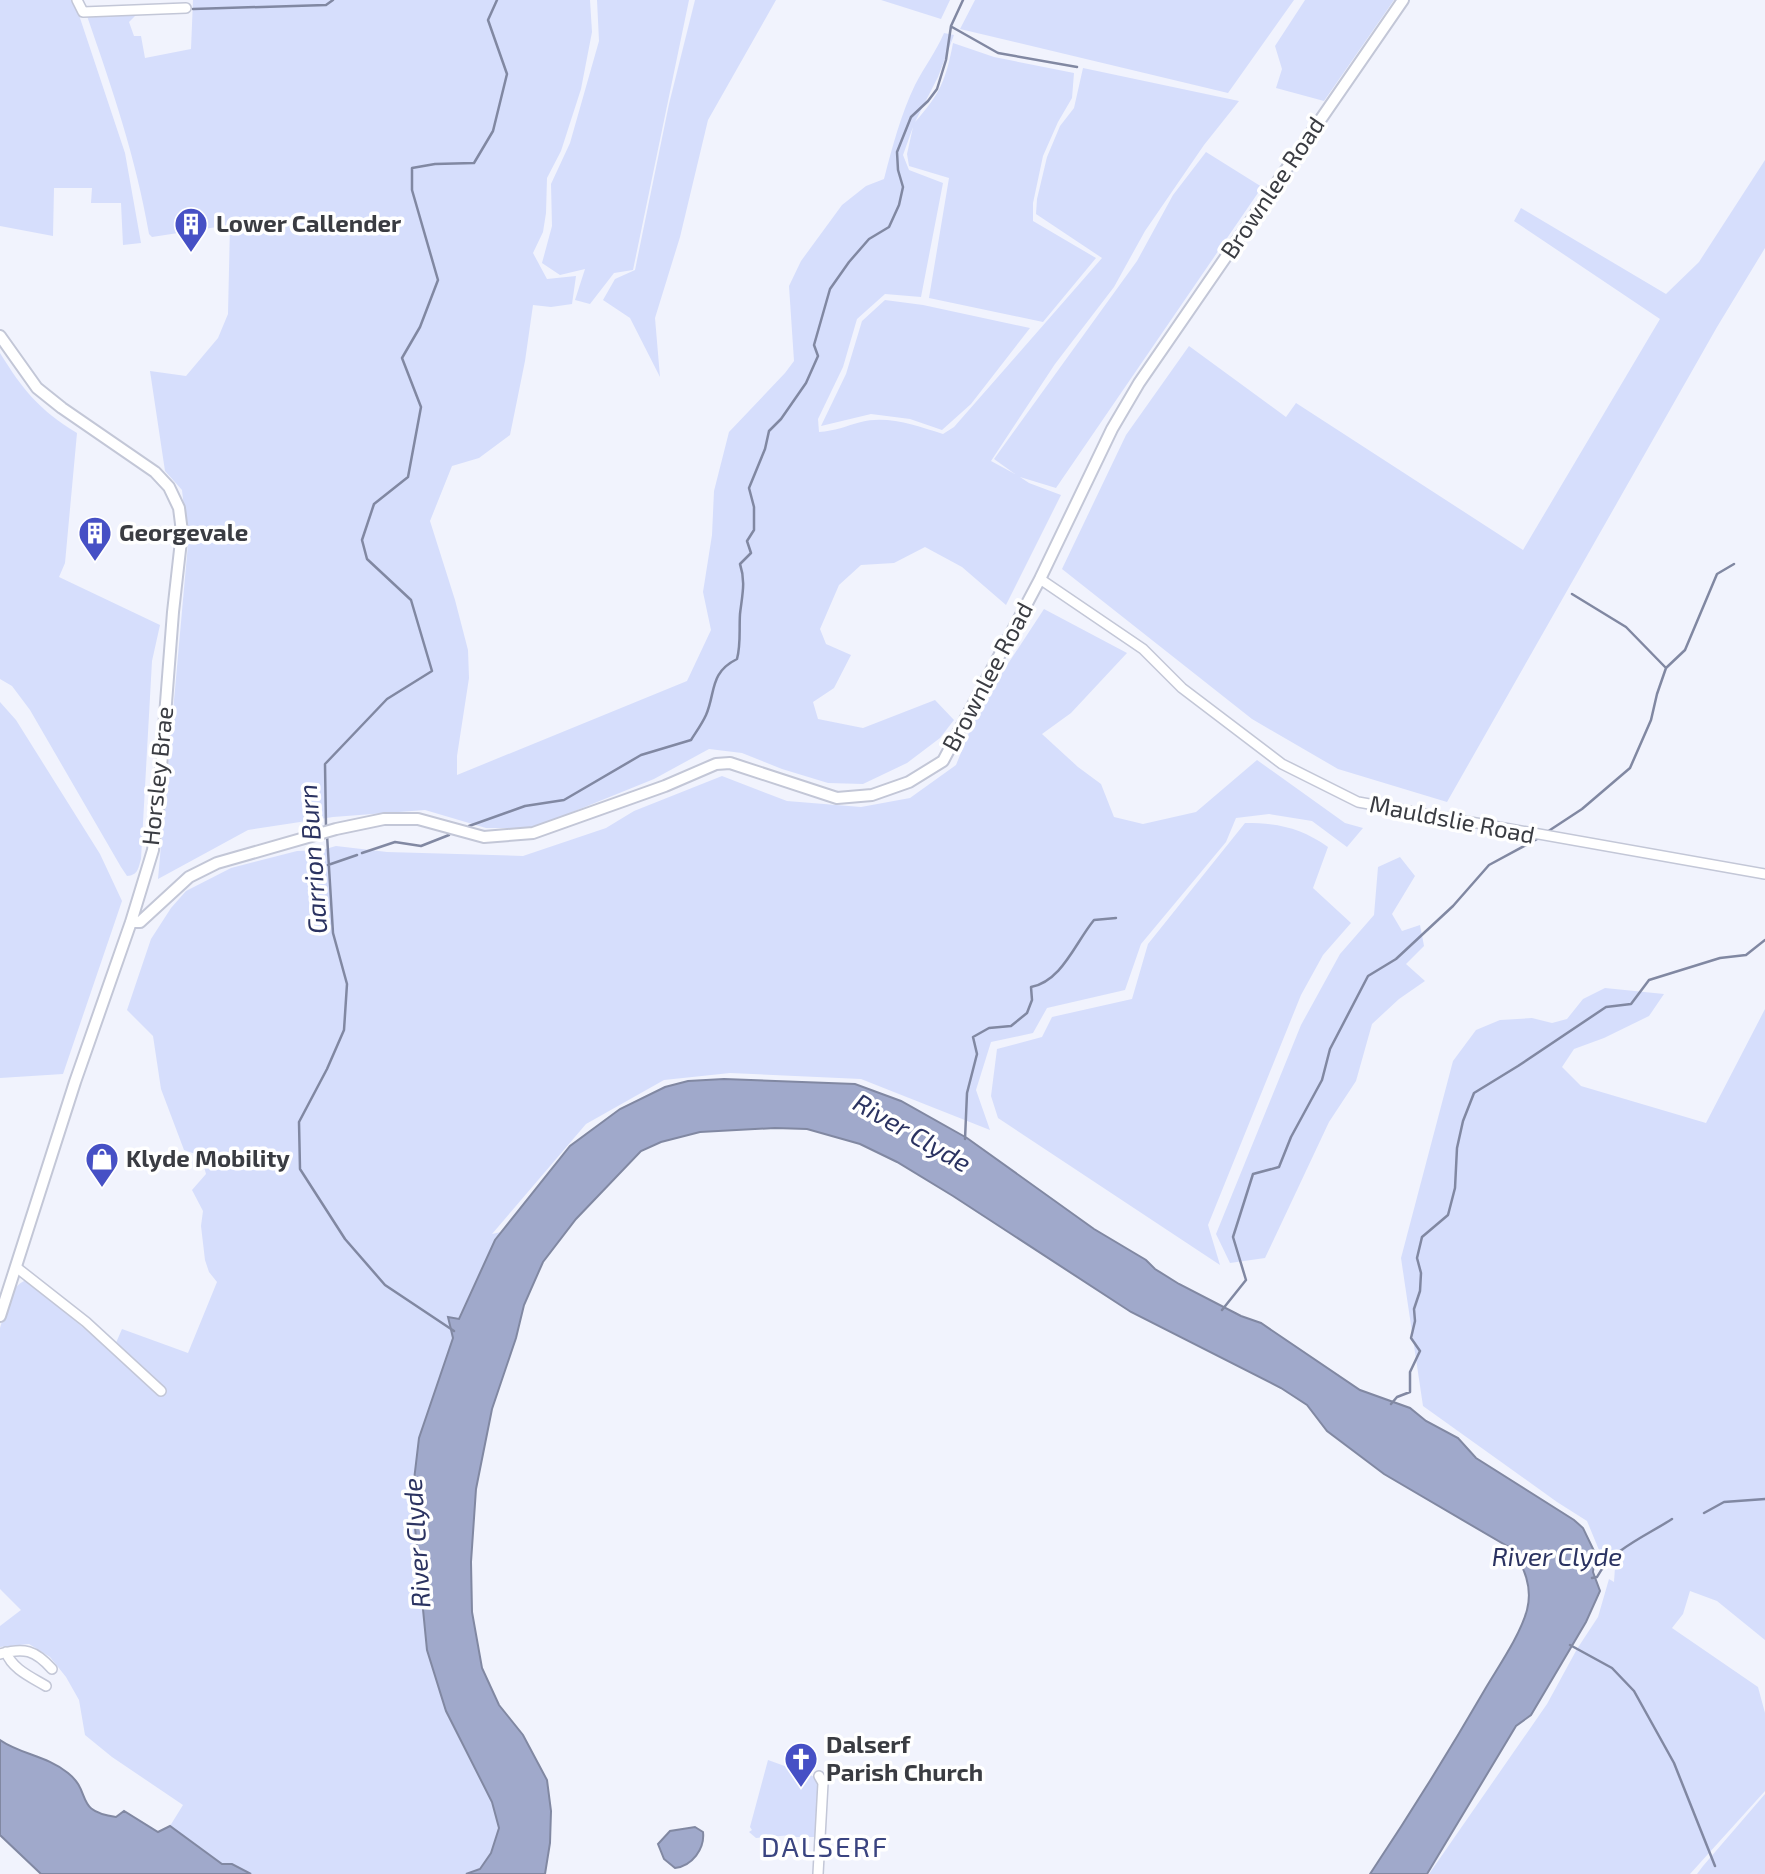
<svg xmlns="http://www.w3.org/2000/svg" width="1765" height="1874" font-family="'Exo 2',sans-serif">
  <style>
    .green { fill: #d6defc }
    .water { fill: #a0a9cb; stroke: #8188a2; stroke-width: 2 }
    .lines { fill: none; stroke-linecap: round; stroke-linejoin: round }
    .stream { stroke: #8188a2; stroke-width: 2.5 }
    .minor-casing { stroke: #c3c7d7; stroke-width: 12 }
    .major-casing { stroke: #c3c7d7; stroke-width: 14 }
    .minor { stroke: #fff; stroke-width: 9 }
    .major { stroke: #fff; stroke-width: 10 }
    .labels { text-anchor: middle; stroke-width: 7; stroke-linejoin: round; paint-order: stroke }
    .street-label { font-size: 24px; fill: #3a3c42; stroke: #fff }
    .poi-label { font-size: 24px; font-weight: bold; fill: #3a3c42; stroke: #fff; text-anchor: start }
    .water-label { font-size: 26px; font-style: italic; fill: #2b3361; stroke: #fff }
    .quarter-label { font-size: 28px; letter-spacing: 2px; fill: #3a4480; stroke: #fff }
  </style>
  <rect width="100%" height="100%" fill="#f1f3fd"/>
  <path class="green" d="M0,0h74l51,153 16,90 -18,2 -2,-42h-30l1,-15h-38l-1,48 -53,-10z
    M193,0h397l2,32 -11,57 -20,62 -14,27 -1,35 -3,19 -10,21 14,26 29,-3 -4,28 -21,3 -18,-2 -8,56 -15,74 -31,23 -27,8 -22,55 25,79 13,50 1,28 -12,78v19l230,-94 24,-51 -8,-38 9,-57 2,-44 15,-59 56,-59 9,-12 -5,-75 12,-25 41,-56 24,-19 18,-7c8,-31 17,-65 31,-94 9,-18 21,-33 29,-52l10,2 -16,42 -23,45c25,-28 31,-42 38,-79l41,14 80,16 -2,25 -14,24 -15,34 -10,47v18l63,37 -53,64 -114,-24 20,-120 -40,-12 -2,-12 6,-27 -10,28 6,15 34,13 -22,114 -36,-3 -28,25 -14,48 -25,52 1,13c16,-1 27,-6 42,-10 26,-7 57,4 82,12l11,-7 148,-169 -66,-44 1,-15 10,-42 13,-31 14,-18 9,-40 156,33 -35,44 -59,86 -31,56 -59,77 -64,97 24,13 -21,-15 143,-198 36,-66 33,-43 56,35 -206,301 -36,-11 9,6 32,12 -55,110 -44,-38 -37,-20 -31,16 -33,2 -22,20 -19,44 6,15 25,11 -17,33 -21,14 5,17 45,9 72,-28 19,20 -14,18 -33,25 -44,21 -35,-1 -46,-14 -40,-16 -33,-4 -55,30 -121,49h-47l-61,-18 -92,7 -85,13 -90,49 30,-335 -6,-54 -17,-19 -15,-100 36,5 32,-38 10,-24 2,-89 -78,12 -3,-3c-13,-76 -37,-146 -62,-218l50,-2 -8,8 5,14h7l4,22 46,-9z
    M597,0h92l-56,270 -19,3 -24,31 -15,-4 10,-31 -25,6 -18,-12 10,-37 -1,-42 19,-41 29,-102z
    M695,0h81l-68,120 -28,117 -25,81 5,59 -30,-59 -27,-18 12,-21 20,-9 34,-166z
    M881,0h69l-9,19z
    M975,0h319l-66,93 -268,-64z
    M1305,0h89l-70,101 -48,-13 6,-19 -7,-23z
    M1765,160v88l-48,79 -270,475 -109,-33 -86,-50 -190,-150 64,-134 63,-89 97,71 10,-14 227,147 137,-231 -146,-98 7,-13 145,86 33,-32z
    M885,300l38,5 107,23 -59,76 -29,26 -32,-11 -39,-5 -50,12 25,-52 16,-53z
    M0,353c23,37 39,57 77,80l-12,130 -6,14 101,48 -8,36 -11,198c-3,10 -3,16 -14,17l-6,-9 -91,-157 -18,-24 -12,-7z
    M1044,609l83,44 -56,60 -29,21 36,33 23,17 13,33 29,7 53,-12 61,-52 88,63 18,5 -16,19 -35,-26 -43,-7 -33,4 -10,24 -85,102 -16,46 -78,18 -14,25 -42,9 -15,48 14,40 -129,-51 -131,-6 -66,7 -78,44 -94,110 9,-2 -6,8 -37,79 -10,-1 5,20 -34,100 -7,59 15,153 19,61 46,91 7,27 -8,24 -11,16 -14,5h-215l-19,-10h-10l-52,-38 13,-21 -71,-48 -27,-22 -6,-35 -13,-23 -16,-20 -21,-13 -29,3v-21l21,-16 -21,-21v-261c6,-17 8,-42 27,-48l85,72 10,-23 66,24 29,-71 -8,-10 -4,-12 -4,-34 2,-15 -11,-21 14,-16 -5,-18 -17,-6 -23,-61 -8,-53 -26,-26 24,-71 20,-31 15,-17 45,-23 66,-17 25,-1 14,-4 51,6 136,4 83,-28 28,-17 88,-35 65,25 74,6 49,-9 46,-33 23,-57z
    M0,702l16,18 84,134 22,47 -59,173 -63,4z
    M1245,823c33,0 56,5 83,24l-15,41 38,35 -28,32 -22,40 -93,230 12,40 -222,-147 -7,-22 6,-47 45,-12 10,-20 80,-18 16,-55z
    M1400,857l15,19 -23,38 10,17 18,-6 4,21 -18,18 19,17 -26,18 -27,25 -16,57 -27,41 -64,136 -35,5 -14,-29 85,-209 39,-71 34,-39 4,-48z
    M1605,988l59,6 -15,22 -45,22 -30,11 -12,18 19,19 125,37 59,-114v631l-48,-39 -27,-10 -7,23 -11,14 86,59 7,26v78l-75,83h-261l118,-170 30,-55 21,-32 11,-38 5,3 1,-15 -16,-17 -12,-29 -30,-19 -134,-96 -22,-148 52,-197 23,-31 24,-10 32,-2 20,5 15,-4 16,-20z
    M768,1760l50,18 3,7 -6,52h-23v-2l-36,3 -7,-6 3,-2 -2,-3z
    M1765,1794v80h-68l6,-8z"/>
  <path class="water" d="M724,1079l131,5 46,17 66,37 127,91 52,31 9,9 24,15 62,32 20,7 99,67 50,18 16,13 32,17 18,20 98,62 9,8 12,25 -2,19 7,19 -14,31 -55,93 -15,11 -89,148h-57c40,-60 78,-121 114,-183 14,-24 36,-55 43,-81 6,-23 -3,-43 -15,-61l-128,-75 -57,-43 -20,-26 -26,-17 -150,-76 -178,-116 -56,-34 -37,-18 -53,-15 -32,-1 -75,4 -39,10 -20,9 -65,68 -33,43 -19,43 -8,33 -24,71 -16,80 -5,73 1,50 10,56 17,37 24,30 24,45 4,31 -1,32 -5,31h-79l14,-5 11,-16 8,-25 -7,-26 -46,-91 -19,-61 -15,-153 7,-59 34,-100 -5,-21 11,2 36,-79 75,-94 50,-37 45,-22 23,-6z
    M0,1740c20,14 47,16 68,33 25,20 5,38 48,44l8,-6 34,21 12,-6 52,38h10l19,10h-210l-41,-39z
    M695,1827l8,5c2,17 -11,34 -28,36l-11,-9 -6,-15 12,-13z"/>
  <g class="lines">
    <path class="stream" d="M193,9l133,-4 7,-5
      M952,27l46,26 79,14
      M1572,594l54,33 40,41
      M469,826l56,-20 39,-6 77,-45 50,-15c5,-8 11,-16 15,-25 10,-23 3,-42 31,-56 4,-15 2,-29 3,-45 2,-18 6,-32 0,-50l11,-11 -4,-12 7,-11v-23l-5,-19 16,-39 4,-18 12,-12 25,-36 12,-27 -4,-11 16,-56 19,-27 20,-23 20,-12 10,-22 4,-18 -5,-17 -1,-18 14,-35 17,-16 9,-12 9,-29 5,-34 12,-26
      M326,828l-1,-64 62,-65 45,-28 -21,-71 -44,-41 -5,-19 12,-36 34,-27 13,-70 -19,-49 18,-31 18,-47 -26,-90v-22l23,-4 39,-1 19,-32 14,-57 -19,-54 9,-20
      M1547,832l35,-23 48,-41 21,-48 6,-26 9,-26 19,-18 32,-76 17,-10
      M327,835l6,98 14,51 -3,46 -17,39 -28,53 1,47 45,70 40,46 69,46
      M362,853l33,-11 26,4 28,-11
      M328,865l29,-10
      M965,1139l2,-46 10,-39 -4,-17 16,-9 22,-2 16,-13 5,-13 -1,-13c31,-6 44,-44 63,-67l22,-2
      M1222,1310l24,-30 -13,-43 20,-63 26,-7 12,-30 31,-57 8,-31 38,-73 28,-17 57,-53 36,-41 50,-27
      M1391,1404l6,-7 13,-5v-20l10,-21 -9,-13 4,-17 -1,-12 6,-18 1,-18 -4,-15 5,-21 26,-22 7,-27 2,-40 6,-27 11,-28 44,-27 88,-59 25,-3 18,-24 71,-22 26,-3 19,-15
      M1704,1513l20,-11 41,-3
      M1592,1578l5,-1c15,-28 49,-41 75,-58
      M1570,1645l42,23 22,23 40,72 41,103"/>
    <defs>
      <path id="minor" d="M77,0l6,12 103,-4
        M1040,579l103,70 39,39 100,76 76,38 407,72
        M16,1267l70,55 75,69
        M6,1652c6,17 25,25 40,34
        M0,1654c24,-7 35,-4 52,15
        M818,1874l5,-91 -4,-7"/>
      <path id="major" d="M0,336l37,52 25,20 93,64 14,15 10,21 3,24 -9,80 -15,195 -5,43 -22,72 -56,160 -75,234
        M131,922h9l49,-45 28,-14 119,-34 48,-10h34l66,18 49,-4 132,-47 51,-22 14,-1 107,35 35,-3 37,-13 34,-21 97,-182 72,-150 27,-46 264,-383"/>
    </defs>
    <use href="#minor" class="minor-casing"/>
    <use href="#major" class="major-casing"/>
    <use href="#minor" class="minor"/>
    <use href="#major" class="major"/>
  </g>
  <defs>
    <symbol id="building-pin" viewBox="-11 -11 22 30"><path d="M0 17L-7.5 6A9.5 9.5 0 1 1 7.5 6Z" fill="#4650c5" stroke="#fff"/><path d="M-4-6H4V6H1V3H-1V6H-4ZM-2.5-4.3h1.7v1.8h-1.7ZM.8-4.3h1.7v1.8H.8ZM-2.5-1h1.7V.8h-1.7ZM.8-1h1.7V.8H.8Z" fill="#fff"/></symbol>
    <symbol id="shop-pin" viewBox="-11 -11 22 30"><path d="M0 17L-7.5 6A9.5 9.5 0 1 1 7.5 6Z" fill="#4650c5" stroke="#fff"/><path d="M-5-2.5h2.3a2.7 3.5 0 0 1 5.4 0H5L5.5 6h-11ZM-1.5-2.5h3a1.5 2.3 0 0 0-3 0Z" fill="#fff"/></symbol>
    <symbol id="church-pin" viewBox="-11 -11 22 30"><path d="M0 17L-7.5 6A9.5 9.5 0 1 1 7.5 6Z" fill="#4650c5" stroke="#fff"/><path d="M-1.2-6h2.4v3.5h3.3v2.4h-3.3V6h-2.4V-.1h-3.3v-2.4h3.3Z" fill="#fff"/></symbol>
  </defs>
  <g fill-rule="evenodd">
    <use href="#building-pin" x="172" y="205" width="38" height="52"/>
    <use href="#building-pin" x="76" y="514" width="38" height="52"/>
    <use href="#shop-pin" x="83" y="1140" width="38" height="52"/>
    <use href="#church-pin" x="782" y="1740" width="38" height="52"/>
  </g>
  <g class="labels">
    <g class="street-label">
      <text transform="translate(1273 188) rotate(-56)" y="8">Brownlee Road</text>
      <text transform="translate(988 677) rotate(-62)" y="8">Brownlee Road</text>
      <text transform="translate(158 776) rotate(-84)" y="8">Horsley Brae</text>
      <text transform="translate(1452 820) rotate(11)" y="8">Mauldslie Road</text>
    </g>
    <g class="poi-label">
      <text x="216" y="232">Lower Callender</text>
      <text x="119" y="541">Georgevale</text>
      <text x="126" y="1167">Klyde Mobility</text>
      <text x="826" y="1753">Dalserf<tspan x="826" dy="28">Parish Church</tspan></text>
    </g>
    <g class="water-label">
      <text transform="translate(313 859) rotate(-94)" y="9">Garrion Burn</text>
      <text transform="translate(912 1133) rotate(30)" y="9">River Clyde</text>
      <text transform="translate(417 1543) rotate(-94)" y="9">River Clyde</text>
      <text x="1557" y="1566">River Clyde</text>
    </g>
    <g class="quarter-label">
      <text x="825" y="1857">DALSERF</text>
    </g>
  </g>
</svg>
